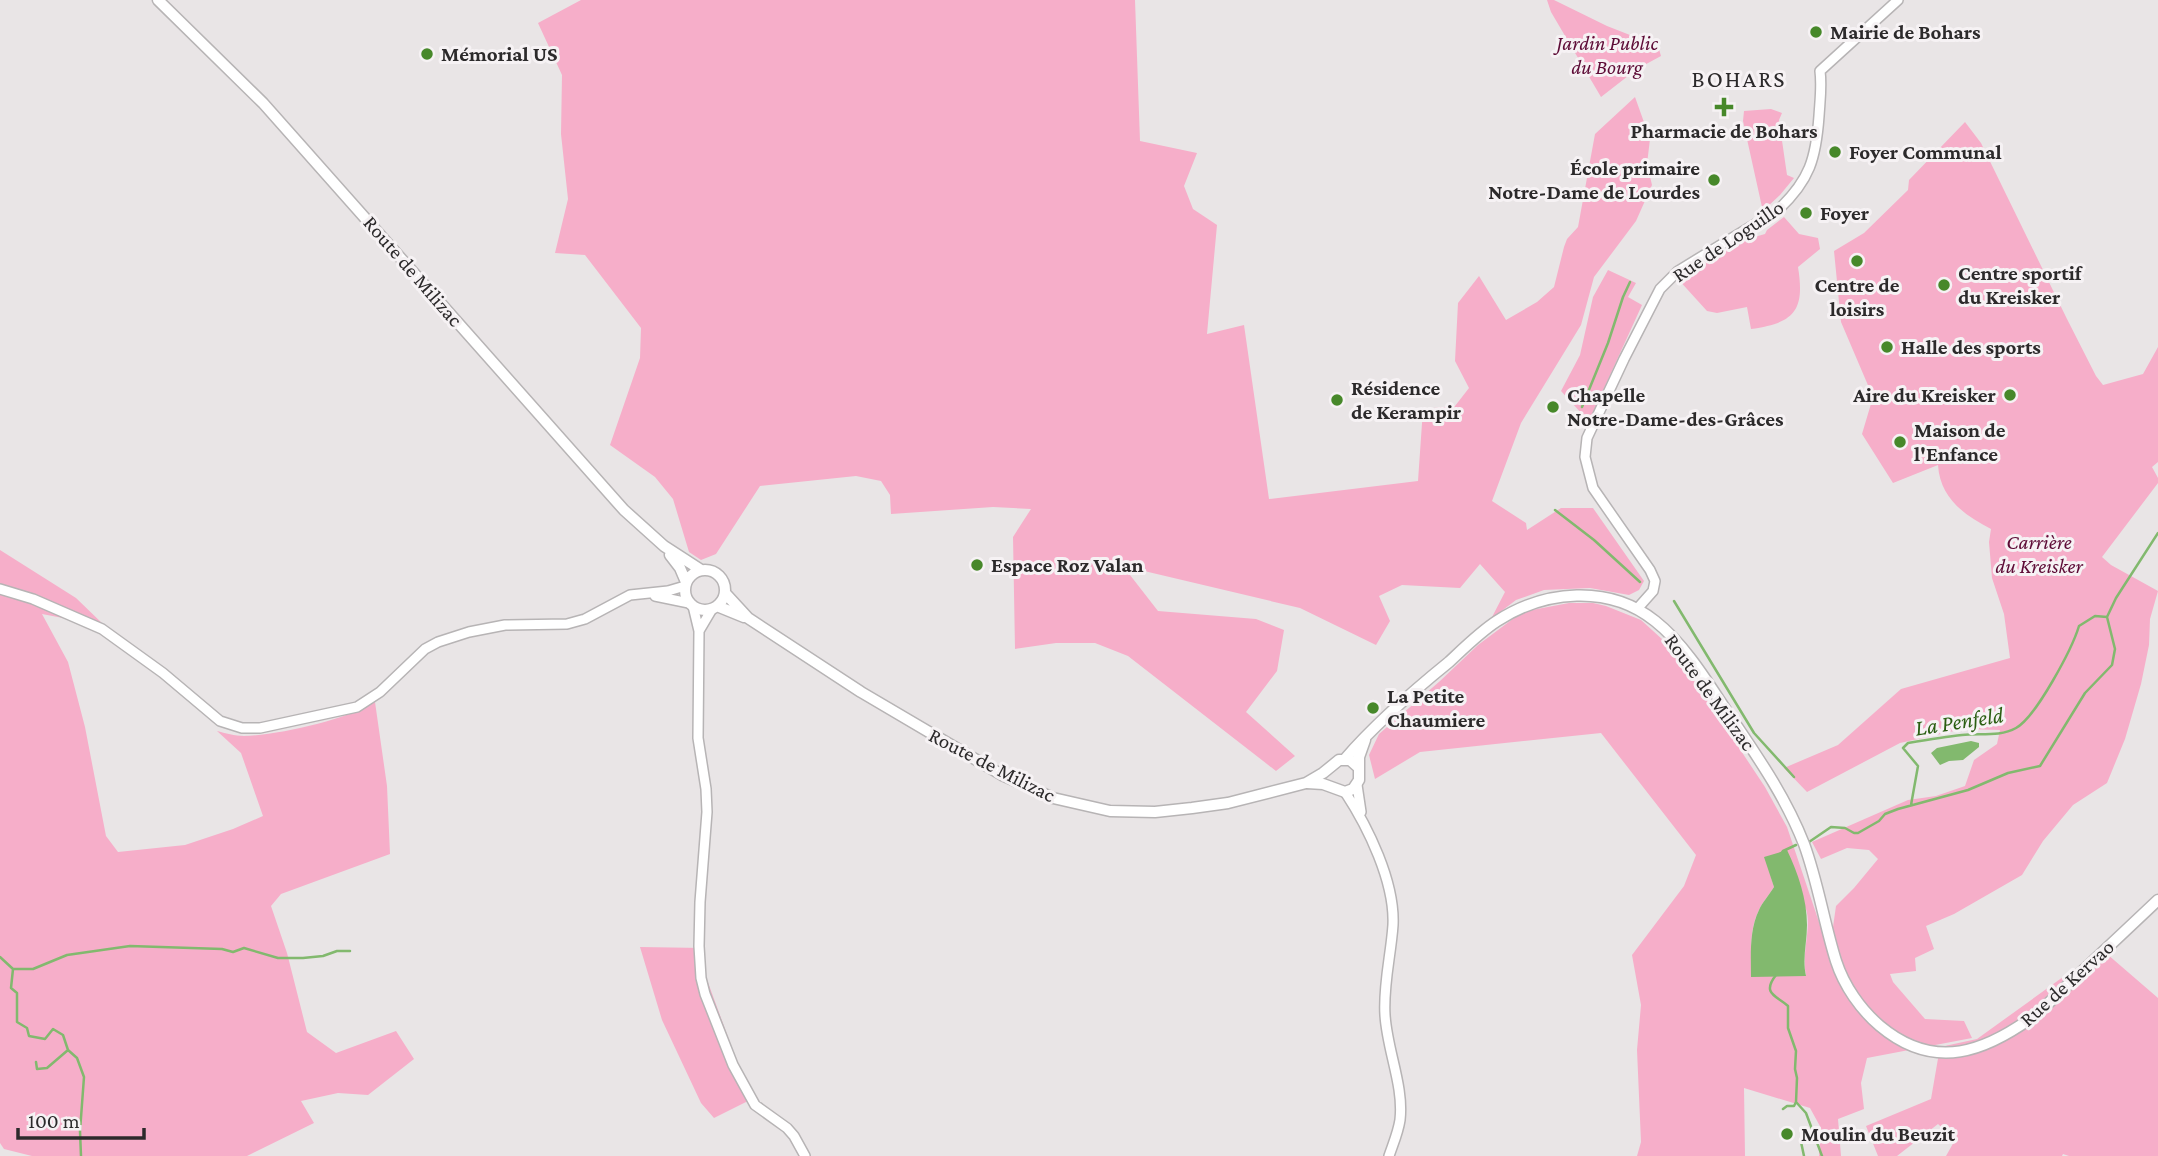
<svg xmlns="http://www.w3.org/2000/svg" width="2158" height="1156" font-family="'Crimson Pro',serif">
  <style>
    .green { fill: #f6aec9; fill-rule: evenodd }
    .water { fill: #82b96e }
    .lines { fill: none; stroke-linecap: round; stroke-linejoin: round }
    .stream { stroke: #82b96e; stroke-width: 2.5 }
    .tertiary-casing { stroke: #b7b4b5; stroke-width: 12 }
    .secondary-casing { stroke: #b7b4b5; stroke-width: 13 }
    .tertiary { stroke: #fff; stroke-width: 9 }
    .secondary { stroke: #fff; stroke-width: 10 }
    .poi-dot { fill: #47882a; stroke: #f6f2f4; stroke-width: 2.5 }
    .labels { text-anchor: middle; stroke-width: 6; stroke-linejoin: round; paint-order: stroke }
    .poi-label { font-size: 21px; font-weight: bold; fill: #2c2a2b; stroke: #f6f2f4; text-anchor: start }
    .park-label { font-size: 21px; font-style: italic; fill: #5d0b36; stroke: #f6f2f4 }
    .street-label { font-size: 21px; fill: #2c2a2b; stroke: #f6f2f4 }
    .water-label { font-size: 23px; font-style: italic; fill: #2b5e12; stroke: #f6f2f4 }
    .quarter-label { font-size: 24px; letter-spacing: 2px; fill: #2c2a2b; stroke: #f6f2f4 }
  </style>
  <rect width="100%" height="100%" fill="#e9e5e6"/>
  <path class="green" d="M581,0h554l5,141 57,12 -13,33 9,23 24,16 -10,109 37,-9 25,174 149,-18 5,-72 32,-3 14,-18 -14,-27 3,-58 21,-27 27,44 31,-18 17,-15 10,-40 3,-8 11,-12 17,-93 40,-37 15,42 -3,25 5,21 -16,36 -42,56 -13,48 -60,98 -29,78 34,22 1,7 34,-22h32l51,73 -5,9 -10,5 -39,-7 -46,2 -28,10 -25,19 14,-27 -25,-28 -20,24 -58,-3 -23,11 11,25 -14,24 -76,-37 -177,-42 35,45 98,8 28,11 -7,41 -31,41 49,44 -19,15 -148,-115 -33,-13h-39l-41,6 -2,-112 18,-28 -38,-2 -102,7 -1,-19 -9,-14 -25,-5 -96,10 -44,68 -15,6 -12,-8 -16,-53 -18,-22 -45,-32 30,-87 1,-30 -56,-73 -30,-2 13,-54 -7,-65 1,-59 -24,-52z
    M1547,0h7l53,26 51,20 3,10 -24,13 -36,28 -50,-85z
    M1771,109l11,4 -3,7 8,55 7,3 -14,17 -14,13 -4,-1 -19,-86 1,-10z
    M1965,122l16,21 86,176 29,57 7,9 40,-11 15,-27v115l-6,5 6,11v5l-56,74 9,8 47,26 -8,28 -1,26 -8,39 -16,55 -18,44 -34,22 -30,36 -21,34 -68,39 -28,12 8,23 -19,9 1,13 -26,3 3,8 32,37 39,2 8,17 -105,20 -6,25 3,26 -26,10 3,37h-22l2,-28 -11,-20 -66,-20 1,68h-108l4,-14 -4,-92 4,-45 -9,-50 52,-69 12,-31 -95,-122 -181,19 -45,27 -6,-24 10,-21 61,-53 38,-36 44,-33 47,-9h24l13,3 35,14 33,30 91,137 22,40 35,104 11,-4 3,-21 18,-18 24,-29 -9,-9 -22,-2 -26,11 -9,-17 96,-42 28,-4 29,-10 9,-26 23,-16 3,-14 -37,-1 -63,14 -93,49 -23,-24 54,-23 63,-56 109,-31 -6,-44 -12,-36 -3,-36 2,-13c-27,-14 -51,-31 -53,-64l-45,18 -31,-49 11,-37 -32,-75 -7,-71 30,-18 44,-43 1,-10zM1765,857c8,10 37,43 41,52 6,19 -5,45 0,66l-54,1c-1,-20 -3,-47 7,-66 3,-7 10,-15 15,-23z
    M1784,217l15,17 19,4 2,11 -22,18c7,43 -3,56 -47,62l-4,-22 -30,6 -10,-2 -30,-33 73,-45 8,3 7,-2 2,-4z
    M1608,270l28,13 -8,14 14,8 -52,114 -7,-4 -22,-24 19,-36 13,-58z
    M0,550l76,48 29,28 -63,-12 26,48 17,65 21,109 12,16 67,-7 48,-16 30,-13 -22,-63 -24,-22c8,2 18,5 27,5 35,-1 101,-16 131,-34l12,84 3,68 -109,40 -10,12 16,47 20,79 29,21 60,-22 18,28 -46,36 -30,-2 -37,8 13,22 -67,33h-215l-28,-7 -4,-6z
    M640,947l64,1 2,29 30,82 20,38 -42,21 -13,-15 -39,-83z
    M2107,954l51,44v158h-89l-6,-2 -1,2h-116l9,-16 -17,-16 -41,32h-19l-12,-30 65,-27 9,-52 37,-8 86,-62z"/>
  <path class="water" d="M1971,741l8,2v4l-16,13 -14,1 -9,4 -9,-12 6,-5z
    M1787,850c11,23 20,49 20,75 0,18 -5,34 -1,51l-55,1c0,-21 -2,-47 8,-67 3,-7 10,-15 15,-23l-10,-30z"/>
  <g class="lines">
    <path class="stream" d="M1582,407l26,-64 15,-46 7,-15
      M1555,510l39,30 46,42
      M1674,601l80,132 40,44
      M1911,805l7,-39 -15,-18 5,-5c18,-3 36,-6 54,-8 18,-2 38,2 54,-7 20,-11 56,-79 63,-102l16,-10 12,1
      M1809,842l22,-15 14,1 9,5h4l21,-12 6,-7 13,-5 70,-19 40,-17 32,-7 45,-73 27,-28 3,-16 -8,-32 9,-19 42,-65
      M1781,854l2,-3 13,-6
      M0,957l13,12
      M13,969h20l34,-14 63,-9 92,3 11,3 11,-4 34,10h25l20,-2 14,-5h13
      M13,969l-2,19 6,5v29l10,6 2,8 16,3 8,-10 10,6 5,15 9,8 7,19 -4,54 1,25
      M1776,975c-15,19 1,21 12,31v22l8,23 -1,18 2,9 -1,24 10,11 16,43
      M36,1062l1,7 10,-1 21,-18
      M1783,1109l4,-3h7l2,-4
      M1801,1142l3,14"/>
    <defs>
      <path id="tertiary" d="M0,589l33,10 69,30 61,44 57,48 22,7h18l97,-21 23,-15 45,-43 13,-7 31,-10 36,-7 62,-1 18,-5 45,-24 38,-4 17,-5
        M655,596l34,7
        M693,606l6,25 -1,107 8,51 1,23 -7,90 -1,44 2,32 4,16 28,71 22,40 32,23 7,8 11,20
        M1637,609l16,-18 2,-10 -5,-11 -57,-82 -8,-31 2,-19 37,-79 36,-70 18,-18 100,-61c32,-30 38,-52 41,-94 1,-16 3,-30 1,-45l78,-71
        M699,631l13,-22
        M1357,785l4,27
        M1345,792c23,35 50,90 48,133 -2,30 -10,60 -8,90 2,35 19,71 15,105 -2,13 -7,24 -11,36"/>
      <path id="secondary" d="M158,0l105,103 361,407 40,36 37,24
        M670,555l10,13 6,14
        M685 590a20 20 0 1 1 40 0a20 20 0 1 1-40 0Z
        M725,593l23,25 113,74 141,83 51,23 57,13 45,1 37,-4 36,-5 78,-20 17,-10 16,-13h11l9,8
        M717,606l27,11
        M1345,759c31,-36 67,-67 104,-97 15,-14 31,-30 48,-41 48,-31 112,-37 158,0 28,22 50,57 69,86 30,45 60,86 80,137 14,38 20,79 32,117 8,25 25,49 44,65 55,46 106,26 158,-13l120,-113
        M1307,783l16,1 22,8 8,-3 6,-9v-23l6,-17"/>
    </defs>
    <use href="#tertiary" class="tertiary-casing"/>
    <use href="#secondary" class="secondary-casing"/>
    <use href="#tertiary" class="tertiary"/>
    <use href="#secondary" class="secondary"/>
  </g>
  <g class="poi-dot">
    <circle cx="1816" cy="32" r="7"/>
    <circle cx="427" cy="54" r="7"/>
    <path d="M1720.5 96.5h7v7h7v7h-7v7h-7v-7h-7v-7h7z"/>
    <circle cx="1835" cy="152" r="7"/>
    <circle cx="1714" cy="180" r="7"/>
    <circle cx="1806" cy="213" r="7"/>
    <circle cx="1857" cy="261" r="7"/>
    <circle cx="1944" cy="285" r="7"/>
    <circle cx="1887" cy="347" r="7"/>
    <circle cx="2010" cy="395" r="7"/>
    <circle cx="1337" cy="400" r="7"/>
    <circle cx="1553" cy="407" r="7"/>
    <circle cx="1900" cy="442" r="7"/>
    <circle cx="977" cy="565" r="7"/>
    <circle cx="1373" cy="708" r="7"/>
    <circle cx="1787" cy="1134" r="7"/>
  </g>
  <g class="labels">
    <g class="poi-label">
      <text x="1830" y="39">Mairie de Bohars</text>
      <text x="441" y="61">Mémorial US</text>
      <text x="1724" y="138" text-anchor="middle">Pharmacie de Bohars</text>
      <text x="1849" y="159">Foyer Communal</text>
      <text x="1700" y="175" text-anchor="end">École primaire<tspan x="1700" dy="24">Notre-Dame de Lourdes</tspan></text>
      <text x="1820" y="220">Foyer</text>
      <text x="1958" y="280">Centre sportif<tspan x="1958" dy="24">du Kreisker</tspan></text>
      <text x="1857" y="292" text-anchor="middle">Centre de<tspan x="1857" dy="24">loisirs</tspan></text>
      <text x="1901" y="354">Halle des sports</text>
      <text x="1351" y="395">Résidence<tspan x="1351" dy="24">de Kerampir</tspan></text>
      <text x="1567" y="402">Chapelle<tspan x="1567" dy="24">Notre-Dame-des-Grâces</tspan></text>
      <text x="1996" y="402" text-anchor="end">Aire du Kreisker</text>
      <text x="1914" y="437">Maison de<tspan x="1914" dy="24">l'Enfance</tspan></text>
      <text x="991" y="572">Espace Roz Valan</text>
      <text x="1387" y="703">La Petite<tspan x="1387" dy="24">Chaumiere</tspan></text>
      <text x="1801" y="1141">Moulin du Beuzit</text>
    </g>
    <g class="park-label">
      <text x="1607" y="50">Jardin Public<tspan x="1607" dy="24">du Bourg</tspan></text>
      <text x="2039" y="549">Carrière<tspan x="2039" dy="24">du Kreisker</tspan></text>
    </g>
    <g class="street-label">
      <text transform="translate(1728 241) rotate(-34)" y="7">Rue de Loguillo</text>
      <text transform="translate(413 271) rotate(49)" y="7">Route de Milizac</text>
      <text transform="translate(1710 692) rotate(54)" y="7">Route de Milizac</text>
      <text transform="translate(992 765) rotate(27)" y="7">Route de Milizac</text>
      <text transform="translate(2067 983) rotate(-42)" y="7">Rue de Kervao</text>
    </g>
    <g class="water-label">
      <text transform="translate(1959 721) rotate(-9)" y="8">La Penfeld</text>
    </g>
    <g class="quarter-label">
      <text x="1739" y="87">BOHARS</text>
    </g>
  </g>
  <path d="M18 1128v10h126v-10" fill="none" stroke="#2c2a2b" stroke-width="3.5"/>
  <text x="28" y="1128" font-size="21" fill="#2c2a2b" stroke="#f6f2f4" stroke-width="5" paint-order="stroke">100 m</text>
</svg>
